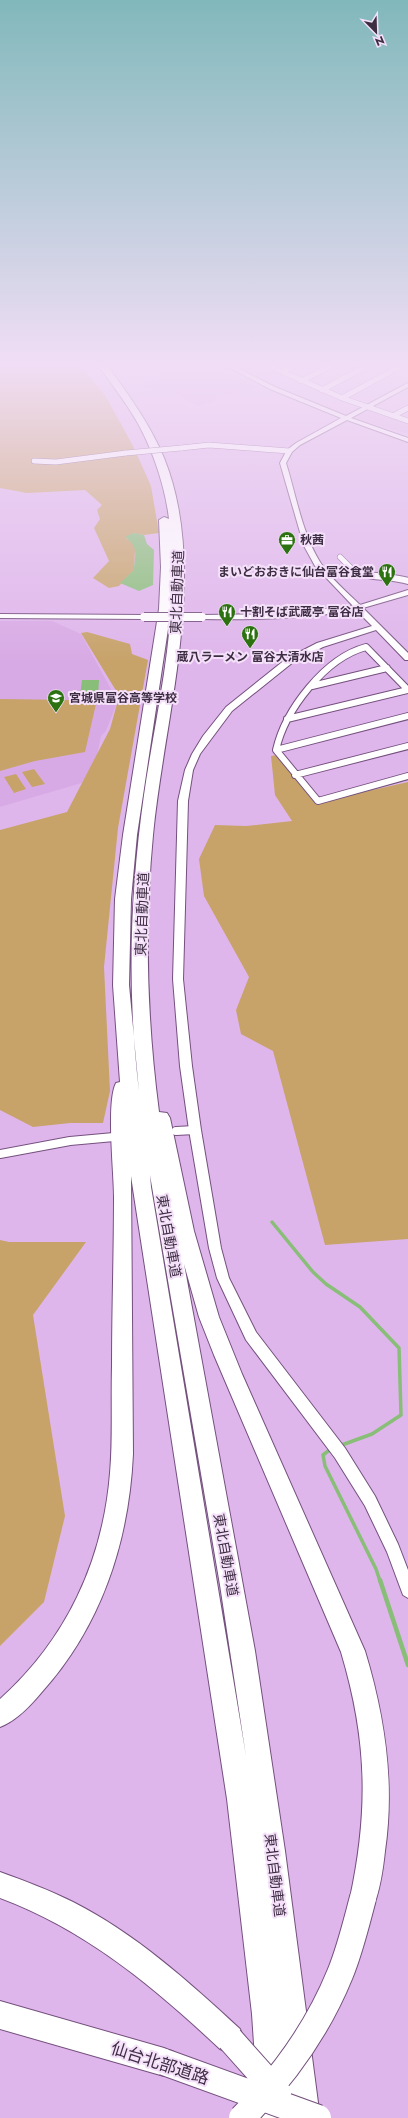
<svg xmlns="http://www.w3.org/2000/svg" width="408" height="2118" font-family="Jost,'Noto Sans JP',sans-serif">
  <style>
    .built { fill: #d8aae5 }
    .green { fill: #c7a369 }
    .water { fill: #88be78 }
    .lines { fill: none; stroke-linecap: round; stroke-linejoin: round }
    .stream-far1 { stroke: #88be78; stroke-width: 3.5 }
    .stream { stroke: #88be78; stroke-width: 4.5 }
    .minor-far2-casing { stroke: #74507e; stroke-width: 6 }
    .minor-far1-casing { stroke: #74507e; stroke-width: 8 }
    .minor-casing { stroke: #74507e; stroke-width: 10 }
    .tertiary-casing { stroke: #74507e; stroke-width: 2 }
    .motorway-casing { stroke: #74507e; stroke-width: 2 }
    .minor-far2 { stroke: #fff; stroke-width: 5 }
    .minor-far1 { stroke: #fff; stroke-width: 6 }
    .minor { stroke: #fff; stroke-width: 8 }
    .tertiary { fill: #fff; fill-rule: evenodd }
    .motorway { fill: #fff; fill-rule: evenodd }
    .minor-bridge-casing { stroke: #74507e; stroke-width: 6; stroke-linecap: butt }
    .tertiary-bridge-casing { stroke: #74507e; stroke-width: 10; stroke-linecap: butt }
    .motorway-bridge-casing { stroke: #74507e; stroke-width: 28; stroke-linecap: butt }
    .minor-bridge { stroke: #fff; stroke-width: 5 }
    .tertiary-bridge { stroke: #fff; stroke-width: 8 }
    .motorway-bridge { stroke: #fff; stroke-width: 26 }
    .labels { text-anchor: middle; stroke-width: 4; stroke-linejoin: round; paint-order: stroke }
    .far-poi-label { font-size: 12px; font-weight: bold; fill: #3d2d42; stroke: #f5e0fa; text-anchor: start }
    .street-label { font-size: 14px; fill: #3d2d42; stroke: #f5e0fa }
    .near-street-label { font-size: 17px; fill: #3d2d42; stroke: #f5e0fa }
  </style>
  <rect width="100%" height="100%" fill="#dfb6eb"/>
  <path class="built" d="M166,366h54l39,21 -61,19 -22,-12 -29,-7 -5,-4 19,-5 -9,-8z
    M239,366h29l11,7 -18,5z
    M371,410l37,12v12l-50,-15 -1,-3z
    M0,621h52l29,13 31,57 8,4 -14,36 -5,5 -9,44 -92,27z"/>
  <path class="green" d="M0,366h81l24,29 28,51 18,40 8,47 -15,2 -11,-2 -7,5 7,5 2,6 -1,21 -15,16 -10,2 -16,-10 16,-17 -15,-33 6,-9 -3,-9 5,-5 -17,-15 -58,3 -27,-5z
    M87,632l43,12 2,10 16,6 -30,168 -14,139 6,124 -7,32h-33l-37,4 -33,-17v-280l67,-18 43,-83 10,-36 -5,-4 -34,-56z
    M0,699l71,1v3l25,1 -11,48 -50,9 -35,10z
    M277,755l38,48 93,-21v457l-83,6 -52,-194 -32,-17 -5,-24 13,-33 -45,-81 -5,-37 16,-34 31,1 46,-5 -17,-26 -4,-39z
    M34,769l11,15 -13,3 -10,-15z
    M16,774l10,15 -12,4 -10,-16z
    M0,1240l9,2h77l-53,73 32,201 -21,86 -44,44z"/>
  <path class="water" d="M133,533l11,2 3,9 7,6 -1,35 -14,6 -19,-8 14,-13c1,-15 5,-23 -9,-33z
    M82,680h17l-1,16h-18z"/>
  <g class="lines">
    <path class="stream-far1" d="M272,1222l41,50 13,12 34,23 39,41 2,67 -29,19 -33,12
      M332,1448l-9,7 2,11 51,103 4,12"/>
    <path class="stream" d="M380,1580l28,85"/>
    <defs>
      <path id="minor-far2" d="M269,366l73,32 66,23
        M282,372l12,-6
        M301,381l30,-15
        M322,390l45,-24
        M342,398l59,-32
        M393,416l15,-8
        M181,448l28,-3 80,6
        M34,461l22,1 70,-9
        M340,557l13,13"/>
      <path id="minor-far1" d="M352,569c15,10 38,6 56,12
        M312,686l75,-18
        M408,690l-42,-43c-41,11 -81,63 -90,103l42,51 90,-25
        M287,719l121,-29
        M276,750l132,-34
        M295,775l113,-29"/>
      <path id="minor" d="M176,1131l19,-1
        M0,1154l70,-13 44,-4"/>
      <path id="tertiary" d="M226,366h8l41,21 71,29 62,-33v4l-57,31 57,20v4l-61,-22 -47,25 -8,7 -6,11c10,32 16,70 34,99 10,16 26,29 40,43l48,-15v5l-45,13 45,45v7h-3l-29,-30 -53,17 -31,16 -60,48 -32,43 -7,16 -5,31 -5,178 9,87 9,64 20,118 8,30 27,54 89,116 30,48 23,48 10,26v28l-5,-3 -16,-43 -22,-46 -30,-48 -89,-118 -29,-62 -8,-30 -20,-118 -9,-64 -7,-87 5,-178 7,-31 7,-16 11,-18 23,-29 60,-48 31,-16 55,-17 -16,-16c-51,9 -102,10 -154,9l-4,-2 4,-2 78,-1 73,-8 -38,-40 -11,-20 -24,-83 7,-13 9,-7 45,-25 -71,-29z
        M0,614l144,1 4,2 -4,2 -144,-1z"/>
      <path id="motorway" d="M99,366h9c21,30 42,58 56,92 46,113 0,260 -11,377 -9,93 -6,185 6,277l8,1 3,5 24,113 25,86 23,57 123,277c20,66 30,132 20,200 -2,19 -5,39 -12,57l-10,3 -10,-3 -3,-10c19,-89 17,-159 -9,-246l-127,-297 -15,-38 -15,-53 71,387 30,200 35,267h-30l-5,-41 4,41h-30l-7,-104 -25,-215 -96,-623 2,278c-4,88 -32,173 -92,239 -11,13 -25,28 -41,34v-28c66,-59 103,-138 110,-226 3,-35 1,-71 2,-107 0,-57 2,-113 2,-169 0,-25 -8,-95 2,-114l4,-1 -7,-97 2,-86 8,-64 36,-226 2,-42 -2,-47 5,-3 5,2c-4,-35 -19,-78 -38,-107 -10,-16 -21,-30 -32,-46zM172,585c-1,71 -18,140 -28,210 -14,98 -17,198 -5,296l-10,-106 2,-86 6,-64 34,-226zM150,1175l70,410 26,171 -95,-569z
        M0,1872c25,9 49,18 73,30 63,32 116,80 167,127l4,10 -4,10 -10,4 -10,-4c-66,-62 -134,-119 -220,-151z
        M0,2001l164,47 10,4 4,10 -4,10 -10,4 -164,-47z"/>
    </defs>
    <use href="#minor-far2" class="minor-far2-casing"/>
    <use href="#minor-far1" class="minor-far1-casing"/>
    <use href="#minor" class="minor-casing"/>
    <use href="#tertiary" class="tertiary-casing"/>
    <use href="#motorway" class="motorway-casing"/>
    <use href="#minor-far2" class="minor-far2"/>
    <use href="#minor-far1" class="minor-far1"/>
    <use href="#minor" class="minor"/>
    <use href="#tertiary" class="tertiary"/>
    <use href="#motorway" class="motorway"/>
    <defs>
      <path id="minor-bridge" d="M126,453l55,-5"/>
      <path id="tertiary-bridge" d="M144,617h58"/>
      <path id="motorway-bridge" d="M230,2039l48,54
        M164,2062l154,56
        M242,2118c41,-41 76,-90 98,-144 10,-24 16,-50 23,-76"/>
    </defs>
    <use href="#minor-bridge" class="minor-bridge-casing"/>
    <use href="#tertiary-bridge" class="tertiary-bridge-casing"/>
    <use href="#motorway-bridge" class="motorway-bridge-casing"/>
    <use href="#minor-bridge" class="minor-bridge"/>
    <use href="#tertiary-bridge" class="tertiary-bridge"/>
    <use href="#motorway-bridge" class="motorway-bridge"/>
  </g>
  <linearGradient id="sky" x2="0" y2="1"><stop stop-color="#81b8bb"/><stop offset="0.55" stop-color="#f1def6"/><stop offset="1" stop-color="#f1def6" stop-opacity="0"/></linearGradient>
  <rect width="408" height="663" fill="url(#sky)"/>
  <defs>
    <symbol id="office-pin" viewBox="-11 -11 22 30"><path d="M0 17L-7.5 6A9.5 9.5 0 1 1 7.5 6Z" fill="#2d7210" stroke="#f5e0fa"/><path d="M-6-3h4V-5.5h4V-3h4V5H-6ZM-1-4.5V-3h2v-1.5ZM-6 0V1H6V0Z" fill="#fff"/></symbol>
    <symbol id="restaurant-pin" viewBox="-11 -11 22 30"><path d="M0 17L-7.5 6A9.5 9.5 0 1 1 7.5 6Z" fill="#2d7210" stroke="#f5e0fa"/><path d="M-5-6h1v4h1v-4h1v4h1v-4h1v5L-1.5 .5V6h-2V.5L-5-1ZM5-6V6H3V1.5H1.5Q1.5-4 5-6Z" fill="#fff"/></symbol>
    <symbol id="school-pin" viewBox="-11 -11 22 30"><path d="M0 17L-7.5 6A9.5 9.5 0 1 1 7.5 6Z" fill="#2d7210" stroke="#f5e0fa"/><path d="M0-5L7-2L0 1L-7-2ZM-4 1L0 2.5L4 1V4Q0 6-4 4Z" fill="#fff"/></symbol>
  </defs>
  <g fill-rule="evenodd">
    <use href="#office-pin" x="277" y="530" width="20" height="27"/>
    <use href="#restaurant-pin" x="377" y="562" width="20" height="27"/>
    <use href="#restaurant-pin" x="217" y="602" width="20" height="27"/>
    <use href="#restaurant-pin" x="240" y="624" width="20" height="27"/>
    <use href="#school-pin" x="46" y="688" width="20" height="27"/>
  </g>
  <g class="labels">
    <g class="far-poi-label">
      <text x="300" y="544">秋茜</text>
      <text x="374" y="576" text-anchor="end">まいどおおきに仙台富谷食堂</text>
      <text x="240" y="616">十割そば武蔵亭 富谷店</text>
      <text x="250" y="661" text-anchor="middle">蔵八ラーメン 富谷大清水店</text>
      <text x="69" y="702">宮城県富谷高等学校</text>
    </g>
    <g class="street-label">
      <text transform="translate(177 592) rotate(-88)" y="5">東北自動車道</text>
      <text transform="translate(142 914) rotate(-88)" y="5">東北自動車道</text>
      <text transform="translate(169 1236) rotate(80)" y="5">東北自動車道</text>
      <text transform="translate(226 1555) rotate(80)" y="5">東北自動車道</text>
      <text transform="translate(275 1875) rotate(83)" y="5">東北自動車道</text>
    </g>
    <g class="near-street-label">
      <text transform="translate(160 2063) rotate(18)" y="6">仙台北部道路</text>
    </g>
  </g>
  <g transform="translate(376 32) rotate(157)" stroke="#f5e0fa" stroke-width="3" paint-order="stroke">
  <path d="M0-3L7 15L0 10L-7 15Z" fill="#3d2d42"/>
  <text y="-6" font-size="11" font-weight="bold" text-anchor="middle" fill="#3d2d42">N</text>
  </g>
</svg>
